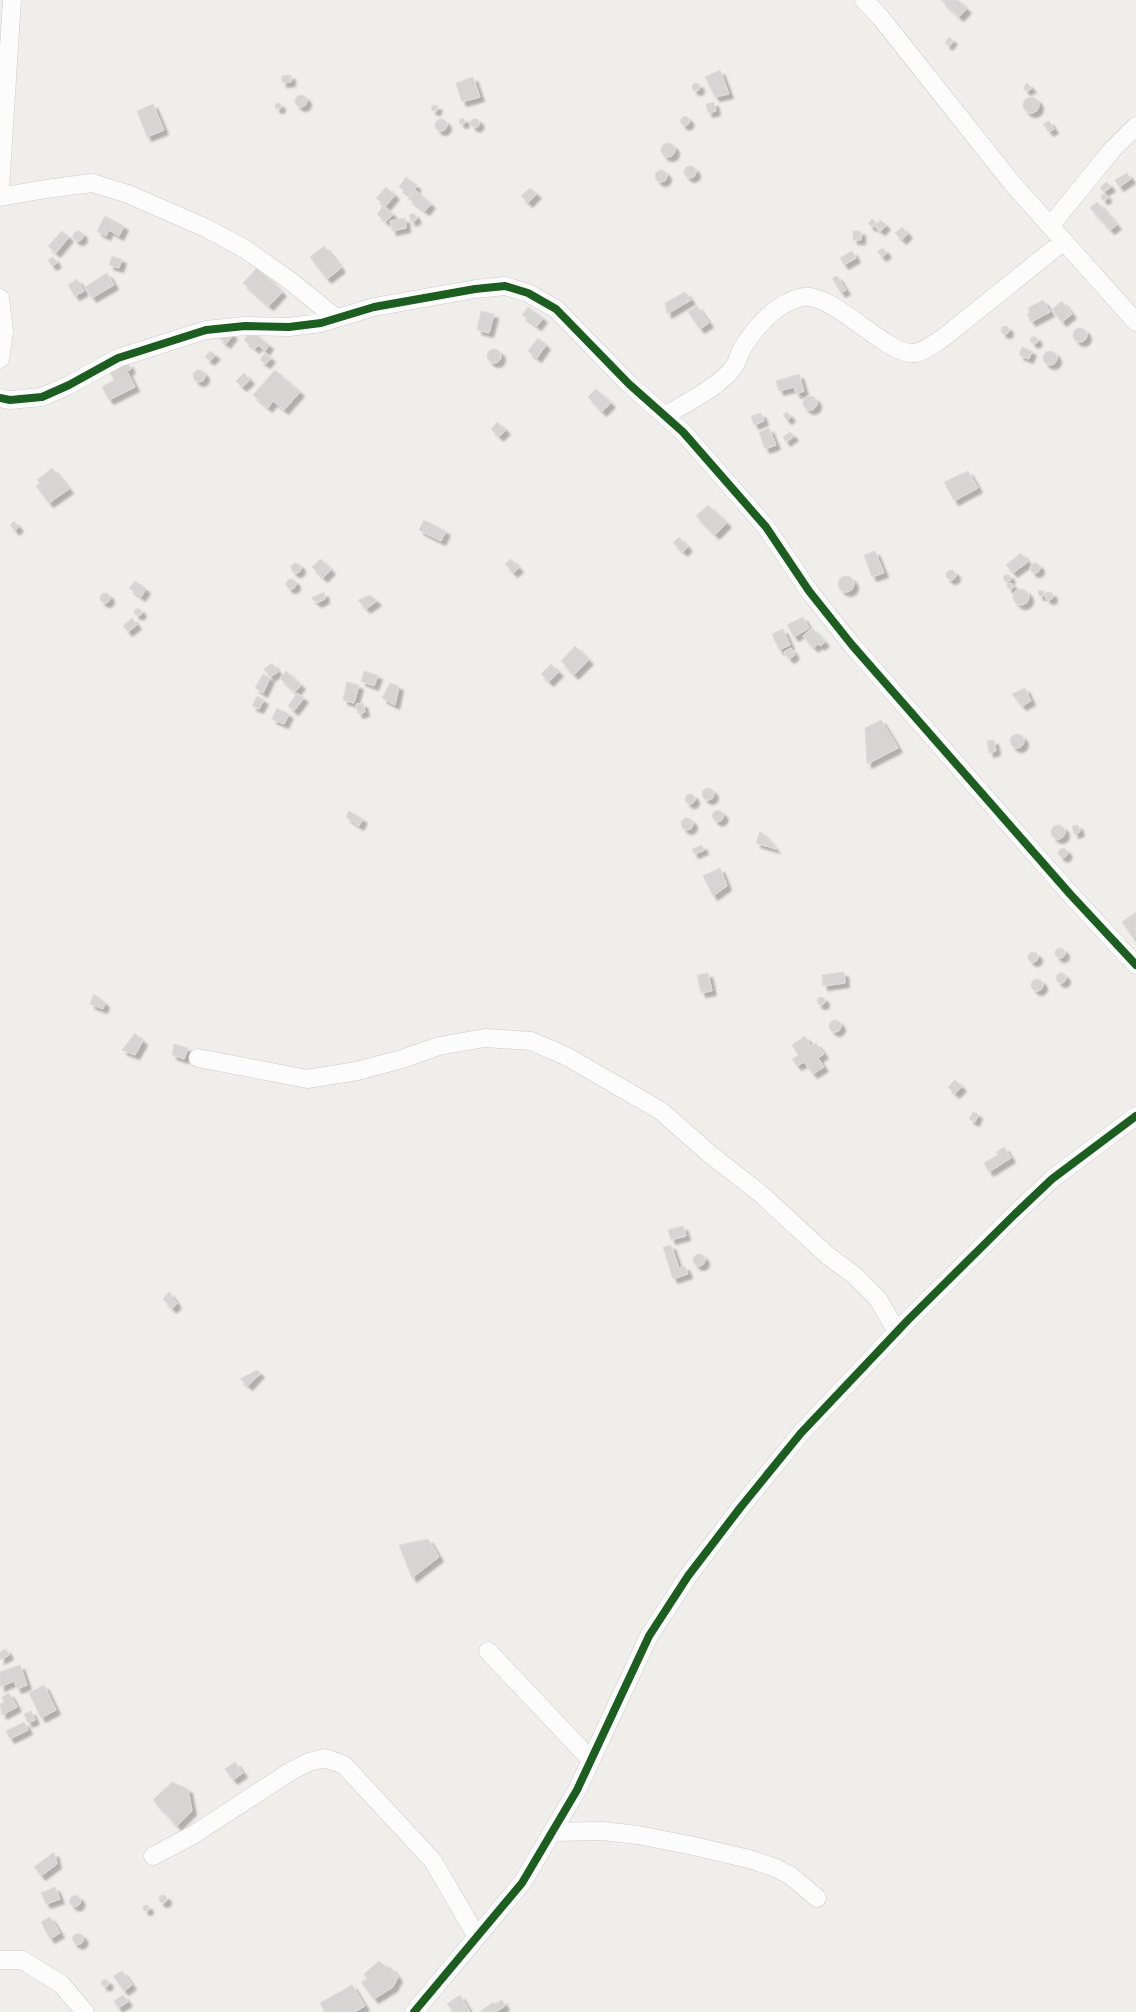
<svg xmlns="http://www.w3.org/2000/svg" width="1136" height="2012" font-family="'DejaVu Sans',sans-serif">
  <style>
    .building { fill: #d6d5d3; stroke: #deddd9; filter: url(#shadow) }
    .lines { fill: none; stroke-linecap: round; stroke-linejoin: round }
    .minor-casing { stroke: #cbcccc; stroke-width: 19 }
    .minor { stroke: #fdfcfc; stroke-width: 18 }
    .cycleway-casing { stroke: #fff; stroke-width: 11 }
    .cycleway { stroke: #1b5e20; stroke-width: 8 }
  </style>
  <defs>
    <filter id="shadow"><feDropShadow dx="4.5" dy="4.5" stdDeviation="1" flood-color="#0004"/></filter>
  </defs>
  <rect width="100%" height="100%" fill="#efeeea"/>
  <path class="building" d="M941,0h17l9,9 -8,8z
    M949,37l4,3 -5,6 -3,-3z
    M720,70l9,24 -14,3 -10,-20z
    M291,75v7l-9,1v-7z
    M473,77l7,20 -18,5 -6,-19z
    M692 87a4 4 0 1 1 8 0a4 4 0 1 1-8 0Z
    M1027,83l5,5 -6,3 -3,-3z
    M295 101a6 6 0 1 1 12 0a6 6 0 1 1-12 0Z
    M1023 105a8 8 0 1 1 16 0a8 8 0 1 1-16 0Z
    M714,102l2,9 -8,2 -2,-9z
    M275 106a3 3 0 1 1 6 0a3 3 0 1 1-6 0Z
    M153,104l11,26 -17,7 -10,-26z
    M433,105l5,1 -2,5 -5,-1z
    M680.5 121a4.5 4.5 0 1 1 9 0a4.5 4.5 0 1 1-9 0Z
    M459 121a3 3 0 1 1 6 0a3 3 0 1 1-6 0Z
    M470.5 123a4.5 4.5 0 1 1 9 0a4.5 4.5 0 1 1-9 0Z
    M435 125a6 6 0 1 1 12 0a6 6 0 1 1-12 0Z
    M1049,121l5,8 -5,3 -6,-8z
    M661 150a7 7 0 1 1 14 0a7 7 0 1 1-14 0Z
    M684 172a6 6 0 1 1 12 0a6 6 0 1 1-12 0Z
    M655 176a6 6 0 1 1 12 0a6 6 0 1 1-12 0Z
    M1127,173l4,6 -12,8 -4,-7z
    M406,177l11,9 -7,9 -11,-8z
    M1107,182l4,5 -8,5 -3,-5z
    M386,187l9,8 -9,11 -10,-8z
    M530,188l7,6 -9,9 -7,-7z
    M415,190l16,14 -6,7 -17,-13z
    M1101 197a3 3 0 1 1 6 0a3 3 0 1 1-6 0Z
    M1097,202l20,23 -7,5 -20,-22z
    M383,206l10,8 -7,8 -9,-8z
    M414,213l3,6 -6,3 -2,-7z
    M105,216l19,10 -5,10 -10,-6 -3,6 -9,-5z
    M405,218l1,10 -14,3 -2,-10z
    M872,219l4,3 -4,5 -4,-3z
    M880,220l6,5 -5,6 -6,-4z
    M902,227l6,7 -6,6 -7,-7z
    M73 236a5 5 0 1 1 10 0a5 5 0 1 1-10 0Z
    M62,231l7,6 -13,16 -8,-7z
    M853,231h8v9h-8z
    M324,246l17,22 -14,11 -17,-22z
    M883,248l4,5 -5,4 -5,-5z
    M852,251l4,7 -12,7 -4,-7z
    M112,256l10,3 -3,9 -10,-3z
    M53,257l4,6 -5,3 -4,-6z
    M257,268l25,24 -13,14 -26,-23z
    M107,273l7,12 -22,13 -7,-11z
    M837,276l9,14 -5,3 -9,-15z
    M77,279l7,12 -9,5 -7,-11z
    M685,292l6,8 -24,14 -2,-11z
    M1043,300l7,12 -19,10 -4,-8 3,-1 -2,-5z
    M1062,301l10,13 -10,8 -10,-13z
    M697,306l12,17 -9,6 -12,-17z
    M528,307l15,11 -6,8 -15,-11z
    M481,311l13,3 -5,19 -12,-3z
    M1001 330a4 4 0 1 1 8 0a4 4 0 1 1-8 0Z
    M1073 335a7 7 0 1 1 14 0a7 7 0 1 1-14 0Z
    M226,329l7,6 -7,9 -7,-6z
    M251,331l18,14 -4,6 -7,-6 -3,4 -11,-9z
    M1030.5 340a3.5 3.5 0 1 1 7 0a3.5 3.5 0 1 1-7 0Z
    M538,338l8,7 -9,13 -9,-7z
    M1022,347l10,4 -3,8 -10,-4z
    M487 356a7 7 0 1 1 14 0a7 7 0 1 1-14 0Z
    M210,351l6,4 -6,6 -5,-4z
    M1043 358a7 7 0 1 1 14 0a7 7 0 1 1-14 0Z
    M265,353l6,5 -5,6 -6,-4z
    M128,363l3,6 -4,2 8,16 -26,13 -7,-13 12,-7 -4,-8z
    M275,370l25,22 -16,18 -11,-9 -5,7 -15,-13z
    M193 376a6 6 0 1 1 12 0a6 6 0 1 1-12 0Z
    M244,373l6,7 -8,7 -6,-6z
    M799,374l5,17 -8,3 -2,-7 -15,4 -3,-10z
    M596,389l15,14 -9,9 -14,-15z
    M803 403a7 7 0 1 1 14 0a7 7 0 1 1-14 0Z
    M787,412l4,5 -4,3 -4,-5z
    M761,413l3,8 -10,4 -3,-9z
    M497,422l9,8 -7,7 -8,-8z
    M769,428l7,17 -11,4 -6,-17z
    M790,432l4,4 -8,6 -3,-5z
    M52,468l17,21 -20,14 -13,-17 4,-3 -3,-3z
    M968,471l10,17 -24,13 -10,-19z
    M708,505l19,18 -12,12 -19,-19z
    M424,520l22,11 -5,10 -22,-11z
    M14,521l5,6 -4,4 -5,-6z
    M679,537l9,10 -5,5 -10,-9z
    M875,551l9,22 -12,4 -8,-22z
    M1021,553l7,9 -15,11 -7,-8z
    M321,559l10,11 -8,8 -11,-11z
    M511,559l8,9 -6,5 -8,-9z
    M291 568a5 5 0 1 1 10 0a5 5 0 1 1-10 0Z
    M1030 568a5 5 0 1 1 10 0a5 5 0 1 1-10 0Z
    M946 575a5 5 0 1 1 10 0a5 5 0 1 1-10 0Z
    M1003.5 578a3.5 3.5 0 1 1 7 0a3.5 3.5 0 1 1-7 0Z
    M838 584a8 8 0 1 1 16 0a8 8 0 1 1-16 0Z
    M286 584a5 5 0 1 1 10 0a5 5 0 1 1-10 0Z
    M135,581l11,8 -5,8 -12,-9z
    M1007 586a3 3 0 1 1 6 0a3 3 0 1 1-6 0Z
    M1013 597a8 8 0 1 1 16 0a8 8 0 1 1-16 0Z
    M1038 593a3 3 0 1 1 6 0a3 3 0 1 1-6 0Z
    M324,592l1,7 -8,4 -6,-5z
    M1045 596a4 4 0 1 1 8 0a4 4 0 1 1-8 0Z
    M100 598a5 5 0 1 1 10 0a5 5 0 1 1-10 0Z
    M370,595l7,6 -11,8 -8,-9z
    M134.5 612a3.5 3.5 0 1 1 7 0a3.5 3.5 0 1 1-7 0Z
    M803,617l6,11 -15,9 -7,-12z
    M132,618l5,7 -9,7 -5,-6z
    M812,628l13,14 -5,4 -2,-2 -4,4 -11,-12z
    M783,629l7,16 -11,5 -7,-16z
    M575,646l14,14 -15,15 -13,-14z
    M791,648l4,7 -6,4 -5,-7z
    M272,663l6,9 -8,5 -6,-8z
    M551,664l8,8 -10,10 -8,-8z
    M286,671l15,14 -6,7 -15,-14z
    M364,671l14,4 -4,11 -13,-5z
    M263,674l7,4 -7,15 -8,-5z
    M347,682l12,3 -5,18 -11,-3z
    M390,683l9,3 -4,19 -13,-7z
    M1025,688l6,13 -9,5 -10,-12z
    M297,693l7,5 -10,13 -6,-5z
    M257,696l7,4 -5,9 -7,-3z
    M363,703l2,9 -7,2 -2,-10z
    M277,708l12,6 -5,10 -12,-5z
    M881,720l17,28 -31,16 -2,-36z
    M1010 741a7 7 0 1 1 14 0a7 7 0 1 1-14 0Z
    M994,740l2,11 -7,2 -2,-12z
    M702 794a6 6 0 1 1 12 0a6 6 0 1 1-12 0Z
    M685 799a5 5 0 1 1 10 0a5 5 0 1 1-10 0Z
    M712.5 816a5.5 5.5 0 1 1 11 0a5.5 5.5 0 1 1-11 0Z
    M349,811l14,8 -4,7 -13,-9z
    M681 824a6 6 0 1 1 12 0a6 6 0 1 1-12 0Z
    M1078,825l2,7 -6,2 -2,-8z
    M1051 832a7 7 0 1 1 14 0a7 7 0 1 1-14 0Z
    M760,831l16,18 -20,-6z
    M702,845l2,5 -10,4 -2,-5z
    M1058.5 853a4.5 4.5 0 1 1 9 0a4.5 4.5 0 1 1-9 0Z
    M720,868l7,18 -14,10 -10,-20z
    M1136,912v25l-2,2 -12,-17z
    M1055 953a5 5 0 1 1 10 0a5 5 0 1 1-10 0Z
    M1028 957a5 5 0 1 1 10 0a5 5 0 1 1-10 0Z
    M844,972l1,11 -22,3 -1,-11z
    M708,973l4,18 -11,2 -4,-18z
    M1056 978a5 5 0 1 1 10 0a5 5 0 1 1-10 0Z
    M1031 985a6 6 0 1 1 12 0a6 6 0 1 1-12 0Z
    M94,994l11,9 -2,6 -13,-5z
    M817 1001a4 4 0 1 1 8 0a4 4 0 1 1-8 0Z
    M829 1026a6 6 0 1 1 12 0a6 6 0 1 1-12 0Z
    M135,1033l8,8 -8,14 -13,-5z
    M805,1036l6,10 5,-3 8,11 -6,4 6,9 -11,7 -9,-12 -7,4 -5,-7 7,-4 -7,-10z
    M174,1044l14,4 -4,11 -12,-4z
    M955,1080l7,7 -7,7 -7,-7z
    M973,1112l5,2 -3,8 -6,-3z
    M1004,1147l7,11 -22,14 -5,-9 14,-8 -2,-3z
    M683,1226l3,10 -15,4 -3,-10z
    M671,1245l8,23 6,-2 3,8 -15,5 -10,-32z
    M693 1260a6 6 0 1 1 12 0a6 6 0 1 1-12 0Z
    M169,1292l8,12 -5,5 -9,-10z
    M257,1370l3,3 -12,13 -8,-7z
    M428,1539l11,18 -27,21 -13,-33z
    M6,1649l3,6 -9,5v-8z
    M20,1665l7,20 -10,4 -3,-8 -14,6v-15z
    M44,1685l12,25 -15,8 -12,-25z
    M9,1693l8,14 -15,8 -2,-11 4,-2 -2,-5z
    M31,1711l4,9 -7,3 -4,-9z
    M24,1722l4,8 -18,9 -4,-8z
    M235,1762l8,11 -10,7 -8,-11z
    M172,1782l16,7 4,22 -15,15 -24,-26z
    M54,1852l3,12 -16,12 -7,-9z
    M55,1887l5,12 -14,5 -5,-11z
    M159 1899a4 4 0 1 1 8 0a4 4 0 1 1-8 0Z
    M69.5 1901a5.5 5.5 0 1 1 11 0a5.5 5.5 0 1 1-11 0Z
    M143 1908a3 3 0 1 1 6 0a3 3 0 1 1-6 0Z
    M50,1917l10,16 -10,6 -9,-17z
    M72.5 1939a5.5 5.5 0 1 1 11 0a5.5 5.5 0 1 1-11 0Z
    M379,1961l8,7 3,-1 8,10 -5,10 -19,12 -13,-17 6,-3 -3,-5z
    M122,1971l10,14 -8,6 -11,-15z
    M101.5 1983a3.5 3.5 0 1 1 7 0a3.5 3.5 0 1 1-7 0Z
    M352,1985l13,21 -10,6h-30l-5,-9z
    M123,1995l5,7 -10,6 -4,-7z
    M460,1995l10,17h-16l-7,-8z
    M502,2000l3,6 -9,6h-16l13,-10 2,2z"/>
  <g class="lines">
    <defs>
      <path id="minor" d="M864,0l17,18 130,164 125,140
        M0,189l12,-189
        M0,197l46,-8 46,-6 36,11 78,34 39,21 44,31 47,38
        M1050,226l62,-76 24,-24
        M0,298l4,33 -4,28
        M0,398l10,2 32,-3 27,-12 49,-27 88,-28 39,-4 44,1 32,-4 53,-16 101,-18 30,-3 23,7 28,16 73,75 54,48 83,95 43,64 43,54 218,249 66,71
        M665,416c20,-13 54,-29 68,-48 5,-6 6,-15 10,-21 13,-20 34,-45 60,-50 27,-5 77,51 106,56 12,2 24,-9 34,-15l121,-97
        M198,1058l109,21 50,-8 45,-12 37,-13 46,-8 46,3 35,15 95,55 50,44 50,39 66,61 27,20 24,24 19,33
        M488,1651l103,109
        M552,1832l50,-1 36,4 51,10 60,14 27,9 15,8 26,22
        M153,1856l40,-21 98,-64 18,-9 16,-4 19,7 89,96 44,76
        M0,1960h22l39,24 24,28
        M414,2012l108,-129 55,-93 72,-154 39,-60 52,-68 61,-75 107,-113 107,-106 37,-35 84,-63"/>
    </defs>
    <use href="#minor" class="minor-casing"/>
    <use href="#minor" class="minor"/>
    <defs>
      <path id="cycleway" d="M0,398l10,2 32,-3 27,-12 49,-27 88,-28 39,-4 44,1 32,-4 53,-16 101,-18 30,-3 23,7 28,16 73,75 54,48 83,95 43,64 43,54 218,249 66,71
        M414,2012l108,-129 55,-93 72,-154 39,-60 52,-68 61,-75 107,-113 107,-106 37,-35 84,-63"/>
    </defs>
    <use href="#cycleway" class="cycleway-casing"/>
    <use href="#cycleway" class="cycleway"/>
  </g>
</svg>
